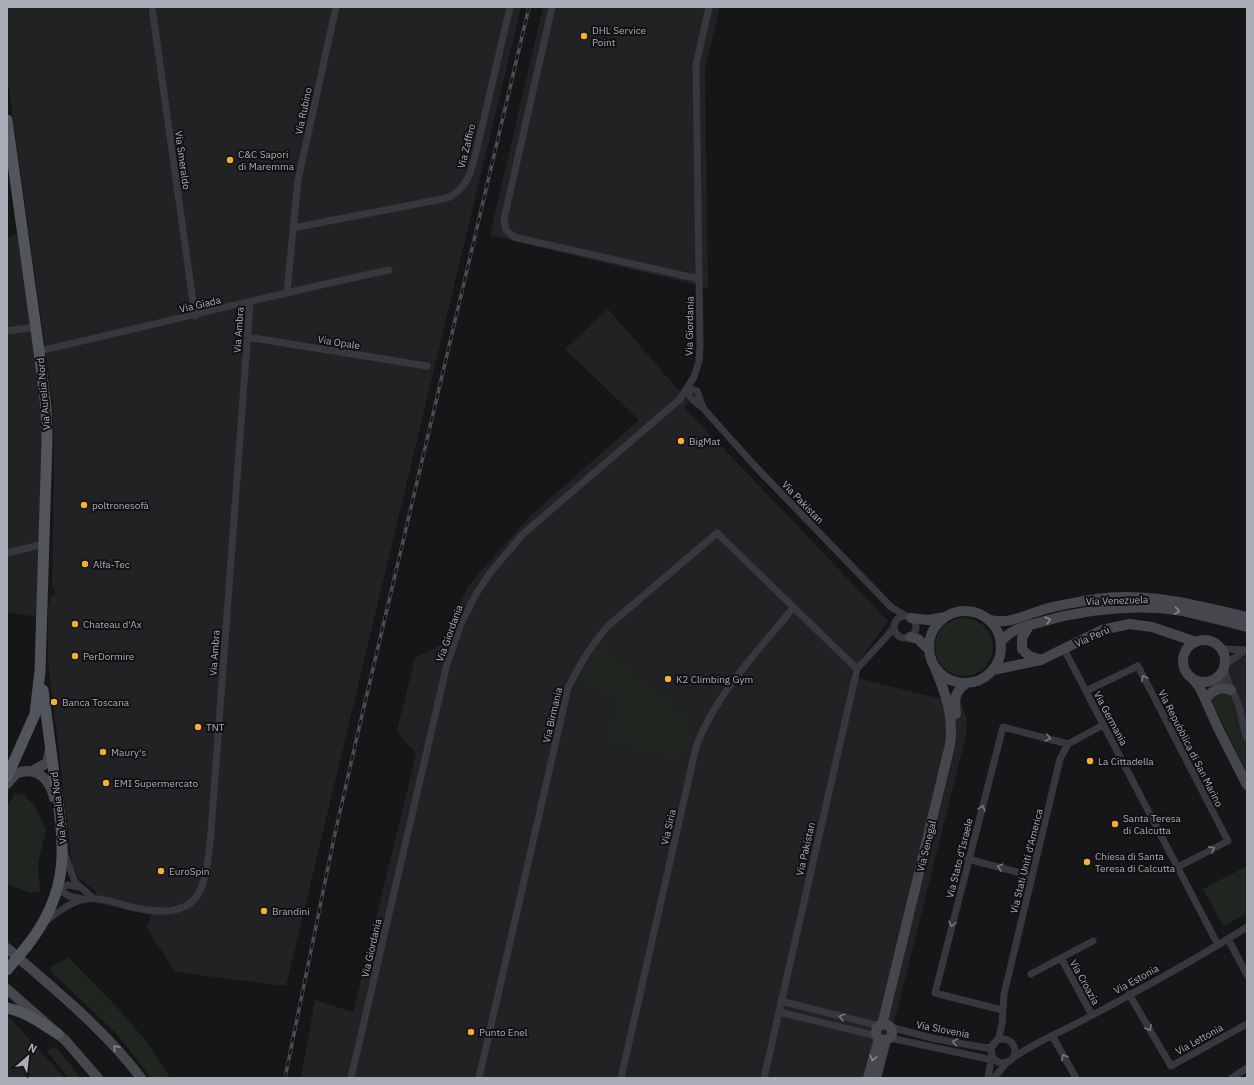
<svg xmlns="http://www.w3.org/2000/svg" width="1254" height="1085" font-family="'IBM Plex Sans',sans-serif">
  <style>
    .built { fill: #222225 }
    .green { fill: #1e261f }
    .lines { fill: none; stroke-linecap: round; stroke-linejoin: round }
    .street { stroke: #37383d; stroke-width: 7 }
    .secondary { stroke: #45474d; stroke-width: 10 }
    .primary { stroke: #53555c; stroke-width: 11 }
    .rail-casing { stroke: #4a4c52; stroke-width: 3.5 }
    .rail { stroke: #111113; stroke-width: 2; stroke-dasharray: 6; stroke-linecap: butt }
    .primary-bridge { stroke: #53555c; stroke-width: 11 }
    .oneway { stroke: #858993 }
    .oneway2 { stroke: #757881 }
    .poi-dot { fill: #f2b134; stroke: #111113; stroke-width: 1.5 }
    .labels { text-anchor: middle; stroke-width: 4; stroke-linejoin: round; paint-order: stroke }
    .poi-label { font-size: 10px; fill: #a8adb8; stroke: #111113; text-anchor: start }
    .street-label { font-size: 10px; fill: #a8adb8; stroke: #111113 }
  </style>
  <rect width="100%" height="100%" fill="#161618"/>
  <path class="built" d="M7,7h514l-235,979 -111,-14 -28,-44 4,-13 -56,-12 1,-12 -17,-13 -7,-15 -24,-202v-53l3,-12 4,-1v-5l-3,-2 2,-112 -1,-72 -46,-329z
    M543,7h177l-15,61 3,220 -218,-53z
    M17,235l20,134 5,48 -5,200 -30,-5v-374z
    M608,309l81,93 -5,5 204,214 -39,55 92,23 19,-1 7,22 -1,15 -86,343h-579l14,-78 38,12 63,-258 -19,-23 18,-73 29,-15 23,-56 64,-72 108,-95 -74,-71z
    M1247,656v117l-35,-73 24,-11 -7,-14v-6l3,-6 5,-4z
    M10,1018l55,60h-58v-59z"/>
  <path class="green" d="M935 647a29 29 0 1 1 58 0a29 29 0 1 1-58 0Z
    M600,645l92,73 -10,41 -74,-17 10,-45 -38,-16z
    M1224,693l9,14 4,24 10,20v22l-34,-69v-6l4,-4z
    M15,793l9,2 11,11 11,24 -8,34 2,27 -10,2 -23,-9v-78z
    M1247,866v47l-24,13 -20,-37z
    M69,958c37,38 75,73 101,120h-19l-35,-45 -66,-62 1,-5z
    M51,1047l6,1 24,30h-13l-21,-27z"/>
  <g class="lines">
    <path class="street" d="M152,7l43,309
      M552,7l-48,212 2,11 8,7 185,42
      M293,228l154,-30c17,-8 22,-20 27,-37l36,-154
      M287,292l11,-112 38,-173
      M7,331l28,-4
      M247,337l180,29
      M39,351c117,-27 233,-56 350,-81
      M688,388c-1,10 8,14 15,20l51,57 137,142 15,9
      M688,388l9,3 6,17
      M7,553l37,-9
      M894 627a11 11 0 1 1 22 0a11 11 0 1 1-22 0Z
      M1219,647l7,2 21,1
      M1064,649l154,296
      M1224,665l22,-15
      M1224,668c3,14 11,26 15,39 4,11 3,21 8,31
      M1214,679l10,4 5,4
      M1086,691l52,-25 90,175 -50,26
      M64,852l11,30 19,17
      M968,859l64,17
      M79,887l-11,-2 -10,4 11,7 14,3
      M46,921c11,-8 25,-20 40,-22 14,-2 31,4 45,8 72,16 74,-16 80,-75l39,-530
      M1228,939l19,36
      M1031,974l30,-16
      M1129,994l42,72 76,-42
      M781,1001l99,25
      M1002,1010l-67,-17 68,-266 65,17
      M779,1012l98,24
      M1092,1015l-31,-57 32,-17
      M890,1027l46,12 51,9 6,-2
      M1053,1037l23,41
      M888,1039h7l102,22
      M991 1051a12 12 0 1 1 24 0a12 12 0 1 1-24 0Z
      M995,1043l4,-6 3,-13 2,-30 56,-235 8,-15 35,-19
      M1013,1058c22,-16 48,-26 72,-39 55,-29 110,-59 162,-92
      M351,1078l96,-414 14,-40 15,-30 14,-21 33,-39 157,-135 14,-22 5,-16 1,-15 -4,-281 13,-58
      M479,1078l89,-390c11,-23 23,-43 40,-62l109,-93 140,136
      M621,1078l75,-331c18,-51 63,-97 97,-139
      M764,1078l93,-409 31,-34 6,-8
      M988,1078l4,-24
      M994,1078l13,-16
      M1232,1078l15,-10"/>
    <path class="secondary" d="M929 647a36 36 0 1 1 72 0a36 36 0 1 1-72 0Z
      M911,618l17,2 17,-3
      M989,620c20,4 31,-3 50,-9 18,-6 38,-9 57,-12 51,-7 102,6 151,18
      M1029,626l-7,12v11l7,7 12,4
      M910,637l8,2 11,11
      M1183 661a21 21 0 1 1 42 0a21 21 0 1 1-42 0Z
      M1001,642c9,-13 26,-16 40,-20 38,-11 77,-16 117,-14 30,2 60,12 89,19
      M993,670l48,-10 61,-30 27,-6 23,3 44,15
      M1193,679l7,9 18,40 29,57
      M1207,698c7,-10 14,-11 24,-8
      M956,714c-2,-15 -2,-22 11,-31
      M32,771l15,-8 3,-13
      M7,784l10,-11c21,-7 33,7 37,25
      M7,948c47,41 96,80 134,130
      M7,989l58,51 33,38
      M876 1032a8 8 0 1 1 16 0a8 8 0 1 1-16 0Z
      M882,1025l68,-280c4,-28 -4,-51 -15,-77
      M868,1078l11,-40
      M876,1078l10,-38"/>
    <path class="primary" d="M7,120l32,231 7,56 1,33 -7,231 -5,43 -28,63
      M27,946c44,-56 38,-99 28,-165 -4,-30 -8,-60 -12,-91
      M7,1008c20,4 35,16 51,26"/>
    <defs>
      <path id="rail" d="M285,1078l49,-240 25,-110 170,-721"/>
    </defs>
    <use href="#rail" class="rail-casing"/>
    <use href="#rail" class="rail"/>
    <path class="primary-bridge" d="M7,970l20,-24"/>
  </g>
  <defs><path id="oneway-chevron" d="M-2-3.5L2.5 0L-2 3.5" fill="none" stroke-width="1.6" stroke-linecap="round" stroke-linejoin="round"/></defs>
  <g class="oneway">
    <use href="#oneway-chevron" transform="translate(1177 611) rotate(10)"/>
    <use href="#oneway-chevron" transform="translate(1048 620) rotate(-16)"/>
    <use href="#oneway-chevron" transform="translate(116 1048) rotate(-130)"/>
    <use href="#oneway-chevron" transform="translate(873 1058) rotate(104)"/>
  </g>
  <g class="oneway2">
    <use href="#oneway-chevron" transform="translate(1144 678) rotate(-117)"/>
    <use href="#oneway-chevron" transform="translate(1048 738) rotate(14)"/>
    <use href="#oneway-chevron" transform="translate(982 808) rotate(-75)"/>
    <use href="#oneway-chevron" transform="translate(1212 849) rotate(-28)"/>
    <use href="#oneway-chevron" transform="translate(1000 867) rotate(-165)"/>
    <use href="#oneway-chevron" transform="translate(952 924) rotate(104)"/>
    <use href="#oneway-chevron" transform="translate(842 1017) rotate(-165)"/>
    <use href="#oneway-chevron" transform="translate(1149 1028) rotate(60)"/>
    <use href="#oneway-chevron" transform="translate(955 1042) rotate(-170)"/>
    <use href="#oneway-chevron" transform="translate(1064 1057) rotate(-119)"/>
  </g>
  <g class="poi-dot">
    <circle cx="584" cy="36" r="4"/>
    <circle cx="230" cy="160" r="4"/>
    <circle cx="681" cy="441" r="4"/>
    <circle cx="84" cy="505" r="4"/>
    <circle cx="85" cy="564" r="4"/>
    <circle cx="75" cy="624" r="4"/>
    <circle cx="75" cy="656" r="4"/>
    <circle cx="668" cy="679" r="4"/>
    <circle cx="54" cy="702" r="4"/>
    <circle cx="198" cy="727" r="4"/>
    <circle cx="103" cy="752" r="4"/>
    <circle cx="1090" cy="761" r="4"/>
    <circle cx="106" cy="783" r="4"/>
    <circle cx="1115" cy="824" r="4"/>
    <circle cx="1087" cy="862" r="4"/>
    <circle cx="161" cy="871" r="4"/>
    <circle cx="264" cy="911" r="4"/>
    <circle cx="471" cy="1032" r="4"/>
  </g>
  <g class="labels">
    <g class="poi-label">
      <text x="592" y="34">DHL Service<tspan x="592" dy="12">Point</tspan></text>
      <text x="238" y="158">C&amp;C Sapori<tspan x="238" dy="12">di Maremma</tspan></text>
      <text x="689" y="445">BigMat</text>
      <text x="92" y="509">poltronesofà</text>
      <text x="93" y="568">Alfa-Tec</text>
      <text x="83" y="628">Chateau d'Ax</text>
      <text x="83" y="660">PerDormire</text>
      <text x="676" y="683">K2 Climbing Gym</text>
      <text x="62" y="706">Banca Toscana</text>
      <text x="206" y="731">TNT</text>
      <text x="111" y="756">Maury's</text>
      <text x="1098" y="765">La Cittadella</text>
      <text x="114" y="787">EMI Supermercato</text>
      <text x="1123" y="822">Santa Teresa<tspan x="1123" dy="12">di Calcutta</tspan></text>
      <text x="1095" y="860">Chiesa di Santa<tspan x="1095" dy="12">Teresa di Calcutta</tspan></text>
      <text x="169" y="875">EuroSpin</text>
      <text x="272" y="915">Brandini</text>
      <text x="479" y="1036">Punto Enel</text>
    </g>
    <g class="street-label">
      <text transform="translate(303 111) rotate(-78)" y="4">Via Rubino</text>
      <text transform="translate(466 146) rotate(-76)" y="4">Via Zaffiro</text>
      <text transform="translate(183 160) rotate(82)" y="4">Via Smeraldo</text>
      <text transform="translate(200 304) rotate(-13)" y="4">Via Giada</text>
      <text transform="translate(689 326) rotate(-89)" y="4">Via Giordania</text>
      <text transform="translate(238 330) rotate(-86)" y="4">Via Ambra</text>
      <text transform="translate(339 342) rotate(9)" y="4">Via Opale</text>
      <text transform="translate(43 394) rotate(-95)" y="4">Via Aurelia Nord</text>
      <text transform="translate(803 502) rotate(46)" y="4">Via Pakistan</text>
      <text transform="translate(1117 600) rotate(-2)" y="4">Via Venezuela</text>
      <text transform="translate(449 633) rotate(-70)" y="4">Via Giordania</text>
      <text transform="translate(1092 636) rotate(-24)" y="4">Via Perù</text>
      <text transform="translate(214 653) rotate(-86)" y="4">Via Ambra</text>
      <text transform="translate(552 715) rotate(-77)" y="4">Via Birmania</text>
      <text transform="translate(1111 718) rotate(62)" y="4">Via Germania</text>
      <text transform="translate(1191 748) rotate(63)" y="4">Via Repubblica di San Marino</text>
      <text transform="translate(58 808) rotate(-97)" y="4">Via Aurelia Nord</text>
      <text transform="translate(668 827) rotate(-77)" y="4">Via Siria</text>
      <text transform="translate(926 846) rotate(-76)" y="4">Via Senegal</text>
      <text transform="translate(805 849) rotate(-77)" y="4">Via Pakistan</text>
      <text transform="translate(959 858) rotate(-76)" y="4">Via Stato d'Israele</text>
      <text transform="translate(1026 861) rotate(-76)" y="4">Via Stati Uniti d'America</text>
      <text transform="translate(371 948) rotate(-77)" y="4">Via Giordania</text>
      <text transform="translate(1136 979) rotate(-29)" y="4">Via Estonia</text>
      <text transform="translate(1085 982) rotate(61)" y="4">Via Croazia</text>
      <text transform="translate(943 1029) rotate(11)" y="4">Via Slovenia</text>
      <text transform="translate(1199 1039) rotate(-29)" y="4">Via Lettonia</text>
    </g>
  </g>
  <rect width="1254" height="1085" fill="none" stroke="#a8adb8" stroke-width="16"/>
  <g transform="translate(28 1057) rotate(28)" stroke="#111113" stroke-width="3" paint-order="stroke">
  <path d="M0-3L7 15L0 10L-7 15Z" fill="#a8adb8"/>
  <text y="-6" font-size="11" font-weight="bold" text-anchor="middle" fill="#a8adb8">N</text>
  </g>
</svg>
